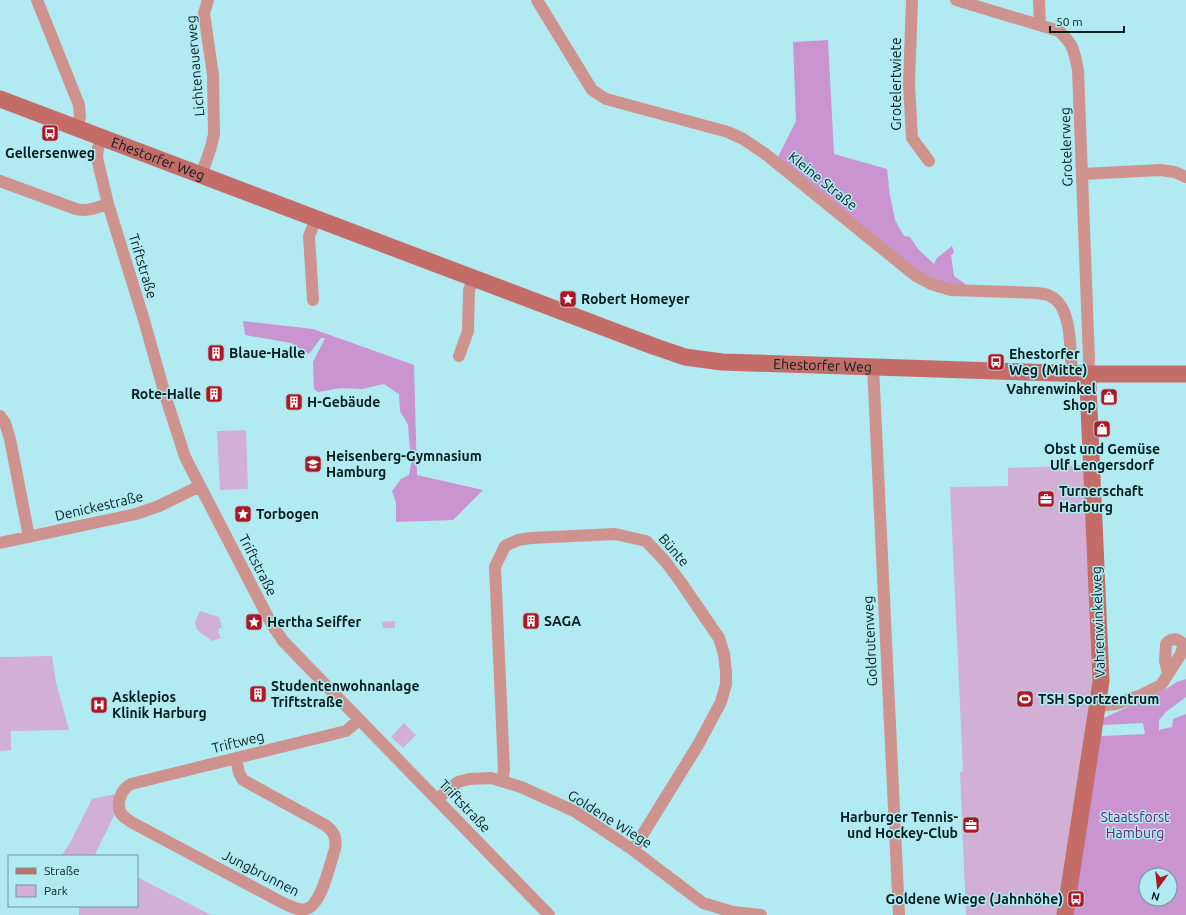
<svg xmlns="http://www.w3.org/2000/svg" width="1186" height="915" font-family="Ubuntu,sans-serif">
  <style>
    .green { fill: #d2afd5 }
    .forest { fill: #ca94d0; fill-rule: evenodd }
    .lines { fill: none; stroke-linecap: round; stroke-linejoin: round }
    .street { stroke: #cf938f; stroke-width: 12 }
    .secondary { stroke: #c36c68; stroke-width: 17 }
    .labels { text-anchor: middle; stroke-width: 3; stroke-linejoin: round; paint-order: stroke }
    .street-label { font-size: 14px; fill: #061d20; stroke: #b1ebf1 }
    .poi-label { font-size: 14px; font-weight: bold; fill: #061d20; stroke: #b1ebf1; text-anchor: start }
    .park-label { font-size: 14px; fill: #66256d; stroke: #b1ebf1 }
  </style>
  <rect width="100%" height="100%" fill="#b1ebf1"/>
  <path class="green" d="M246,430l2,59 -28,1 -3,-59z
    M1086,465l6,216 -35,234h-91l-6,-143 3,-1 -13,-284 58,-1v-18z
    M200,611l19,6 3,11h-3l-1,4 3,6 -9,3 -15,-11 -2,-8z
    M395,621v7h-12l-1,-6z
    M52,656l4,26 13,48 -58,1v19l-11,1v-94z
    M404,723l12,12 -13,13 -12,-11z
    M116,794v18l-21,42 3,2h-37l9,-13 22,-44z
    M137,877l74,38h-132v-9h58z"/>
  <path class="forest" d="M828,40l6,114 53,15 3,26 5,25 9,16 6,1 8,12 16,15 3,-6 15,-12 2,7 -3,2 3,21 10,7 5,7 -38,-6 -156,-121 21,-42 -3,-79z
    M243,321l70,8 101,36 3,110 66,15 -30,30 -57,2v-19l-4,-12 9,-12 8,-4 2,-11 -3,-39 -8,-14 -1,-17 -15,-10 -22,5 -21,-1 -23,4 -4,-3 -1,-27 12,-24h-4l-12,16 -18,-11 -46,-8z
    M1186,679v18l-20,15 -7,8v10l13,-3 1,-8 13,-5v201h-115l27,-181 6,-16 62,-29 11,-7zM1143,723l2,11 -43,2v-11zM1146,875h24v24h-24z"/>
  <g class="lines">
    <path class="street" d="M37,0l42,105 1,11 -3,12
      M537,0l55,90 14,9 122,33 15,7 21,14 152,123 15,8 20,6 87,3c4,1 9,1 12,3 23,10 20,57 22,78
      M912,0l-3,84 3,54 17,23
      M956,0l103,31c15,14 15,20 19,39l11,290 -1,14
      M1039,0l1,25
      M102,138l-4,10 -1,10 11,46 36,116 21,75 20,62 86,166 12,18 266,274
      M1082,174l78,-4 15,2 11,5
      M201,176l10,-29 3,-13 -1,-59 -9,-62 4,-13
      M0,181l76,28c11,3 22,-2 32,-5
      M313,300l-4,-64 7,-17
      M459,356l9,-25 1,-41 5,-11
      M873,366l26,549
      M0,416l5,7 5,16 19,98
      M0,543l136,-29 23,-8 41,-20
      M1098,706l18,-2 23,-8 22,-11 20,-31 2,-7 -1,-4c-5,-5 -12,-5 -16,1l-1,17 3,12
      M236,758l3,15 4,7 82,45c9,6 12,14 10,24 -5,14 -13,56 -29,60 -7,2 -16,-3 -23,-6l-152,-81c-2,-2 -6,-4 -8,-6 -9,-10 -2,-27 8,-32l215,-53 13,-11
      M502,781l2,-11 -9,-203 10,-21 13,-6 13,-2 84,-4 31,7 19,20 15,20 39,57 5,16 2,18v12l-5,18 -23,43 -65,105
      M437,799l21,-17 11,-3 22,-1 30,9 53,24 17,11 42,28 70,53 30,9 28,3"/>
    <g class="secondary">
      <path id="s1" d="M0,99l653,247 32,11 37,5 366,12h98"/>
      <path d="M1065,915l36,-234 -13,-296v-11"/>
    </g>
  </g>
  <defs>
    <symbol id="bus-square" viewBox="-11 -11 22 22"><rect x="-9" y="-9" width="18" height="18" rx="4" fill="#ac1826" stroke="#b1ebf1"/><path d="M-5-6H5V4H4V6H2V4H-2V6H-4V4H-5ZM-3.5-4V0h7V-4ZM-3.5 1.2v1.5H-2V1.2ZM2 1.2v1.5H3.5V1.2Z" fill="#fff"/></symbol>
    <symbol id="sight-square" viewBox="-11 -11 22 22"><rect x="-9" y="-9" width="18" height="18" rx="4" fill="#ac1826" stroke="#b1ebf1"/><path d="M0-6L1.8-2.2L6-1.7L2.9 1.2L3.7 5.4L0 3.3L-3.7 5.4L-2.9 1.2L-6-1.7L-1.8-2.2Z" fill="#fff"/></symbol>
    <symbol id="building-square" viewBox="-11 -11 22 22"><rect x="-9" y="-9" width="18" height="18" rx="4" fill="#ac1826" stroke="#b1ebf1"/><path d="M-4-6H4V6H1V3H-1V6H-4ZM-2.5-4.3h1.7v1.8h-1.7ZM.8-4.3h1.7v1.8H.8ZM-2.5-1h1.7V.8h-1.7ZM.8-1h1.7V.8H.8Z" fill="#fff"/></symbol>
    <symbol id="shop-square" viewBox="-11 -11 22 22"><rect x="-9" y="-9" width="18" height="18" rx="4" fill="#ac1826" stroke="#b1ebf1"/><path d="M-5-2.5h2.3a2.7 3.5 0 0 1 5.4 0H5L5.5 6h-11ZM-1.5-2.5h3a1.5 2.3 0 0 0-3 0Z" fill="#fff"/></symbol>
    <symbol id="school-square" viewBox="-11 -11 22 22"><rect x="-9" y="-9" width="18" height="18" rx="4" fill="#ac1826" stroke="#b1ebf1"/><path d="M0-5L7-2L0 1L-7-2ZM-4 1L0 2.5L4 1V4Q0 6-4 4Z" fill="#fff"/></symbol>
    <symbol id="office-square" viewBox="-11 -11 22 22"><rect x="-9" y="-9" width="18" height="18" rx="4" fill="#ac1826" stroke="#b1ebf1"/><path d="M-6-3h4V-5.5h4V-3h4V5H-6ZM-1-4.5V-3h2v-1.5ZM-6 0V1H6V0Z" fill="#fff"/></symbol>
    <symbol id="stadium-square" viewBox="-11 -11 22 22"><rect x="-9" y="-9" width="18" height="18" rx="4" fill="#ac1826" stroke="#b1ebf1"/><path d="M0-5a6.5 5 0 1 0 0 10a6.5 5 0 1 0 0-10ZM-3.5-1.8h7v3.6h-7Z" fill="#fff"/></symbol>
    <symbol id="hospital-square" viewBox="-11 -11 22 22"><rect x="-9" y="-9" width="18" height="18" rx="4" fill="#ac1826" stroke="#b1ebf1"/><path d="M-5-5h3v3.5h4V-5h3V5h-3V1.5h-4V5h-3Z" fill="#fff"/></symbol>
  </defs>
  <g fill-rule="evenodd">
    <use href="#bus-square" x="40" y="123" width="20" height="20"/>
    <use href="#sight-square" x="558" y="289" width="20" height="20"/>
    <use href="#building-square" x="206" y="343" width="20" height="20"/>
    <use href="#bus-square" x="986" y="352" width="20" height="20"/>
    <use href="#building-square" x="204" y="384" width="20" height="20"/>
    <use href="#shop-square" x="1099" y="387" width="20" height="20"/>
    <use href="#building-square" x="284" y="392" width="20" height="20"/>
    <use href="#shop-square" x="1092" y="419" width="20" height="20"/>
    <use href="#school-square" x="303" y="454" width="20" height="20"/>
    <use href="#office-square" x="1036" y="489" width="20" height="20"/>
    <use href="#sight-square" x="233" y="504" width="20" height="20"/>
    <use href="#building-square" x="521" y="611" width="20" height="20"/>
    <use href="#sight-square" x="244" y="612" width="20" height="20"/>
    <use href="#building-square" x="248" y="684" width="20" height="20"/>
    <use href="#stadium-square" x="1015" y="689" width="20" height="20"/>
    <use href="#hospital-square" x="89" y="695" width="20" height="20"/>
    <use href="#office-square" x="961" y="815" width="20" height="20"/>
    <use href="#bus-square" x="1066" y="889" width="20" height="20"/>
  </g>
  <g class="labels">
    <g class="street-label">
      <text transform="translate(195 66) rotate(-95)" y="5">Lichtenauerweg</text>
      <text transform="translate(896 84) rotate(-90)" y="5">Grotelertwiete</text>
      <text transform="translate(1066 147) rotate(-92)" y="5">Grotelerweg</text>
      <text dy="5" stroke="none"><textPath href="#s1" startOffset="169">Ehestorfer Weg</textPath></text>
      <text transform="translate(823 181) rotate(39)" y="5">Kleine Straße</text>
      <text transform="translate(143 266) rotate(73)" y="5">Triftstraße</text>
      <text dy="5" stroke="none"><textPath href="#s1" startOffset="870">Ehestorfer Weg</textPath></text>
      <text transform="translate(99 506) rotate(-13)" y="5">Denickestraße</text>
      <text transform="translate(674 550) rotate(49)" y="5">Bünte</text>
      <text transform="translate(258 565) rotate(63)" y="5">Triftstraße</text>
      <text transform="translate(1098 622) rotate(-92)" y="5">Vahrenwinkelweg</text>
      <text transform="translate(870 641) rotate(-93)" y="5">Goldrutenweg</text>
      <text transform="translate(238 742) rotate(-14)" y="5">Triftweg</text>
      <text transform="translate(465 806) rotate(46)" y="5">Triftstraße</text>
      <text transform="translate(610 819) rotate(32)" y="5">Goldene Wiege</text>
      <text transform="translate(261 873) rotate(27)" y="5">Jungbrunnen</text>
    </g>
    <g class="poi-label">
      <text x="50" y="158" text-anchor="middle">Gellersenweg</text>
      <text x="581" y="304">Robert Homeyer</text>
      <text x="229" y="358">Blaue-Halle</text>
      <text x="1009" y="359">Ehestorfer<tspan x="1009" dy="16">Weg (Mitte)</tspan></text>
      <text x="1096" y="394" text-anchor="end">Vahrenwinkel<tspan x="1096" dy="16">Shop</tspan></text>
      <text x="201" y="399" text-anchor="end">Rote-Halle</text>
      <text x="307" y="407">H-Gebäude</text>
      <text x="1102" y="454" text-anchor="middle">Obst und Gemüse<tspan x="1102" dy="16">Ulf Lengersdorf</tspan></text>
      <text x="326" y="461">Heisenberg-Gymnasium<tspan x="326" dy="16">Hamburg</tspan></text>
      <text x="1059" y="496">Turnerschaft<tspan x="1059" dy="16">Harburg</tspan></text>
      <text x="256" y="519">Torbogen</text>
      <text x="544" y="626">SAGA</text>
      <text x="267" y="627">Hertha Seiffer</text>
      <text x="271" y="691">Studentenwohnanlage<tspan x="271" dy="16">Triftstraße</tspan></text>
      <text x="112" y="702">Asklepios<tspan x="112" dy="16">Klinik Harburg</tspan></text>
      <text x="1038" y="704">TSH Sportzentrum</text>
      <text x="958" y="822" text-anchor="end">Harburger Tennis-<tspan x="958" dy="16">und Hockey-Club</tspan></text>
      <text x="1063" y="904" text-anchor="end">Goldene Wiege (Jahnhöhe)</text>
    </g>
    <g class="park-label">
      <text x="1135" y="822">Staatsforst<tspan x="1135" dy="16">Hamburg</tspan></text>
    </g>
  </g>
  <rect x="8" y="855" width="130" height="52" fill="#b1ebf1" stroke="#6d999d"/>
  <rect x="16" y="868" width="20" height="6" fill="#c36c68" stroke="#6d999d"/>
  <text x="44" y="875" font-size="12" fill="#061d20">Straße</text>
  <rect x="16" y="885" width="20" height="12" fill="#d2afd5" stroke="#6d999d"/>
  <text x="44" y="895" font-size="12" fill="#061d20">Park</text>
  <g transform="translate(1158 887) rotate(195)"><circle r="19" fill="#b1ebf1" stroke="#6d999d"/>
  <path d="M0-3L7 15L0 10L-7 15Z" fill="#ac1826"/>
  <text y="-6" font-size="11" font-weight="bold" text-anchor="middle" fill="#061d20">N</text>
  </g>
  <path d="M1050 26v6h74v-6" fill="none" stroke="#061d20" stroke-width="2"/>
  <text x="1056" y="26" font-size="12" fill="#061d20" stroke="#b1ebf1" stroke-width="3" paint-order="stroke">50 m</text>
</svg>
